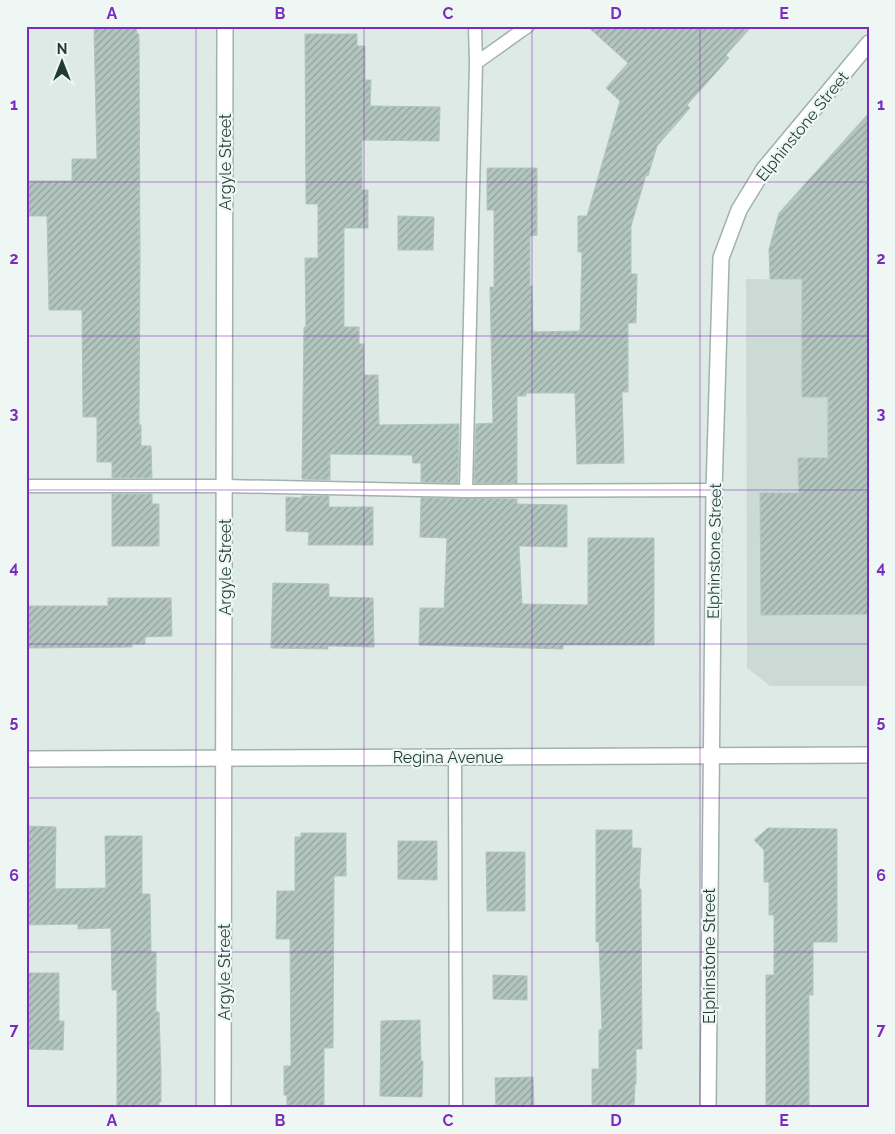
<svg xmlns="http://www.w3.org/2000/svg" width="895" height="1134" font-family="Raleway,sans-serif">
  <style>
    .built { fill: #ccdad5 }
    .building { fill: url(#building-hatch); stroke: #b0c4bd }
    .lines { fill: none; stroke-linecap: round; stroke-linejoin: round }
    .service-casing { stroke: #a1b2ad; stroke-width: 15 }
    .minor-casing { stroke: #a1b2ad; stroke-width: 18 }
    .tertiary-casing { stroke: #a1b2ad; stroke-width: 18 }
    .service { stroke: #fff; stroke-width: 12 }
    .minor { stroke: #fff; stroke-width: 15 }
    .tertiary { stroke: #fff; stroke-width: 15 }
    .grid { fill: none; stroke: #7b2cbf; stroke-width: 1; stroke-opacity: 0.55 }
    .labels { text-anchor: middle; stroke-width: 4.5; stroke-linejoin: round; paint-order: stroke }
    .street-label { font-size: 16px; fill: #1f3b35; stroke: #eef7f3 }
    .neatline { fill: none; stroke: #7b2cbf; stroke-width: 2 }
    .grid-label { font-size: 16px; text-anchor: middle; font-weight: bold; fill: #7b2cbf }
  </style>
  <defs>
    <pattern id="building-hatch" width="6" height="6" patternUnits="userSpaceOnUse" patternTransform="scale(1.25)"><rect width="6" height="6" fill="#b3c5bf"/><path d="M-1 1l2-2M0 6l6-6M5 7l2-2" fill="none" stroke="#91a19c"/></pattern>
  </defs>
  <rect width="100%" height="100%" fill="#deeae6"/>
  <path class="built" d="M746,279l123,1v406h-99l-23,-18z"/>
  <path class="building" d="M587,26h165l-26,29 3,3 -42,47 3,3 -33,38 -9,30 -2,-1 -15,51v48h6l-1,49h-8v69h-6l2,71 -47,1 -2,-71h-49v3h-9v87h-43l2,-59 17,-1 -3,-136h4v-77h-7v-42h50v67l-7,1v50h2l1,46 47,-1 2,-79h-4v-36h9l33,-115 -14,-13 22,-25z
    M94,28h42l1,6h2l1,226 -1,165h2v21h10l1,32h-40v-16h-15v-45h-14l-1,-107h-33l-2,-94h-21v-35h46v-22h25z
    M305,34h52v12h8v34h6l-1,26 70,1 -1,34 -77,-1v50h6v38h-24v99h15v17h5v31h14l1,50 80,-1 -1,59 -37,-1v-19h-8l-1,-8 -82,-1v26l-28,-1 2,-152h2l-1,-69h13v-54h-12z
    M869,113v501l-108,1 -1,-122h39l-1,-35h30v-61h-26v-118h-32l-1,-30 10,-36z
    M398,216l36,1 -1,33h-35z
    M112,494h40v10h7v42h-47z
    M302,496h27v11h44v38h-65l1,-13 -23,-1v-34l16,1z
    M421,498l96,1v5l50,1v42l-48,-1 3,58 66,1v-67h66v107h-91v4l-144,-4 1,-37h24l3,-70 -27,-1z
    M273,583l56,1v13l44,1 1,49 -46,-1v3l-57,-1z
    M108,598h63l1,38 -27,1v7h-13v3l-106,1v-42h82z
    M26,826l30,1 -1,62 51,-1 -1,-52h37v58h8l1,58h5v60h3l2,61v29h-2v5l-42,1v-118h-5l-1,-62 -33,1v-5l-52,1z
    M768,828l69,1v113h-24v53h-4v113h-43v-133h8v-60h-5v-33h-5v-32l-10,-10z
    M596,830h36v18h9l-2,41h2l1,160h-6v35h-1l-1,24 -42,-1v-38h7v-39l3,-1 -3,-87h-3z
    M301,833h45v43h-12l-1,172h-9v60h-37v-13h-3v-29h7l-1,-127h-14l1,-48h18v-54h6z
    M398,841h39v39l-39,-1z
    M486,852h39v59h-38z
    M26,973h33v48h5l-1,29 -37,-1z
    M493,975l34,1v24l-34,-1z
    M420,1020l1,41h2l-1,36 -42,-1 1,-75z
    M533,1077l1,31h-38l-1,-30z"/>
  <g class="lines">
    <defs>
      <path id="service" d="M476,63l52,-37
        M26,486h199l241,5 248,-1
        M466,491l10,-428 -1,-37
        M455,757l1,351"/>
      <path id="minor" d="M223,1108l2,-1082
        M708,1108l6,-618 7,-232 18,-48 25,-41 105,-126"/>
      <path id="tertiary" d="M26,759l843,-4"/>
    </defs>
    <use href="#service" class="service-casing"/>
    <use href="#minor" class="minor-casing"/>
    <use href="#tertiary" class="tertiary-casing"/>
    <use href="#service" class="service"/>
    <use href="#minor" class="minor"/>
    <use href="#tertiary" class="tertiary"/>
  </g>
  <path class="grid" d="M196,26v1082M364,26v1082M532,26v1082M700,26v1082M26,182h843M26,336h843M26,490h843M26,644h843M26,798h843M26,952h843"/>
  <g class="labels">
    <g class="street-label">
      <text transform="translate(802 126) rotate(-51)" y="6">Elphinstone Street</text>
      <text transform="translate(225 162) rotate(-90)" y="6">Argyle Street</text>
      <text transform="translate(714 551) rotate(-89)" y="6">Elphinstone Street</text>
      <text transform="translate(225 567) rotate(-90)" y="6">Argyle Street</text>
      <text x="448" y="763">Regina Avenue</text>
      <text transform="translate(709 956) rotate(-90)" y="6">Elphinstone Street</text>
      <text transform="translate(224 972) rotate(-90)" y="6">Argyle Street</text>
    </g>
  </g>
  <rect width="895" height="1134" fill="none" stroke="#eef7f3" stroke-width="55"/>
  <g transform="translate(62 62)" stroke="#eef7f3" stroke-width="4" paint-order="stroke">
  <path d="M0-4L9 19L0 12L-9 19Z" fill="#1f3b35"/>
  <text y="-8" font-size="14" font-weight="bold" text-anchor="middle" fill="#1f3b35">N</text>
  </g>
  <rect x="28" y="28" width="840" height="1078" class="neatline"/>
  <g class="grid-label">
    <text x="112" y="19">A</text>
    <text x="280" y="19">B</text>
    <text x="448" y="19">C</text>
    <text x="616" y="19">D</text>
    <text x="784" y="19">E</text>
    <text x="14" y="110">1</text>
    <text x="881" y="110">1</text>
    <text x="14" y="264">2</text>
    <text x="881" y="264">2</text>
    <text x="14" y="419">3</text>
    <text x="881" y="419">3</text>
    <text x="14" y="573">4</text>
    <text x="881" y="573">4</text>
    <text x="14" y="727">5</text>
    <text x="881" y="727">5</text>
    <text x="14" y="881">6</text>
    <text x="881" y="881">6</text>
    <text x="14" y="1035">7</text>
    <text x="881" y="1035">7</text>
    <text x="112" y="1126">A</text>
    <text x="280" y="1126">B</text>
    <text x="448" y="1126">C</text>
    <text x="616" y="1126">D</text>
    <text x="784" y="1126">E</text>
  </g>
</svg>
